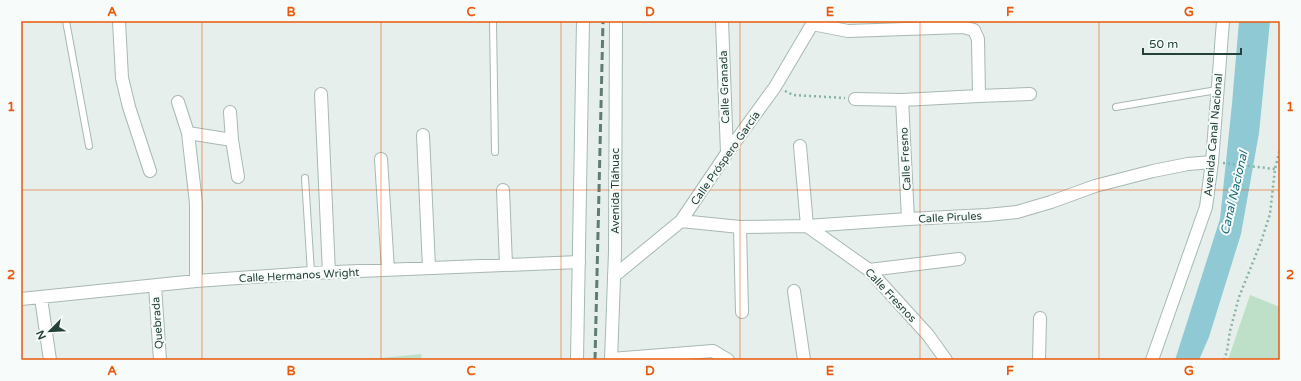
<svg xmlns="http://www.w3.org/2000/svg" width="1301" height="381" font-family="'Varela Round',sans-serif">
  <style>
    .green { fill: #bfe0c8 }
    .water { fill: #8ec9d4 }
    .lines { fill: none; stroke-linecap: round; stroke-linejoin: round }
    .lane-casing { stroke: #a8b8b2; stroke-width: 8 }
    .street-casing { stroke: #a8b8b2; stroke-width: 14 }
    .secondary-casing { stroke: #a4bbb3; stroke-width: 14 }
    .path { stroke: #86b3a5; stroke-width: 2.5; stroke-dasharray: 2 3; stroke-linecap: butt }
    .lane { stroke: #fff; stroke-width: 6 }
    .street { stroke: #fff; stroke-width: 12 }
    .secondary { stroke: #fff; stroke-width: 12 }
    .rail { stroke: #5f7d75; stroke-width: 3; stroke-dasharray: 8 4; stroke-linecap: butt }
    .grid { fill: none; stroke: #e8590c; stroke-width: 1; stroke-opacity: 0.55 }
    .labels { text-anchor: middle; stroke-width: 4; stroke-linejoin: round; paint-order: stroke }
    .street-label { font-size: 11px; fill: #24423a; stroke: #f7fbf9 }
    .water-label { font-size: 12px; font-style: italic; fill: #1c6f80; stroke: #f7fbf9 }
    .neatline { fill: none; stroke: #e8590c; stroke-width: 1.5 }
    .grid-label { font-size: 13px; text-anchor: middle; font-weight: bold; fill: #e8590c }
  </style>
  <rect width="100%" height="100%" fill="#e6efeb"/>
  <path class="green" d="M1250,295l30,12v53h-52z
    M421,354l1,6h-61z"/>
  <path class="water" d="M1239,21h31l-11,112 -18,101 -32,103 -10,23h-24l45,-141 12,-115z"/>
  <g class="lines">
    <defs>
      <path id="lane" d="M66,21l23,125
        M493,21l2,131
        M1116,107l101,-17
        M305,178l6,95"/>
      <path id="street" d="M119,21l3,57 7,29 21,64
        M722,21l5,132
        M812,24l36,7 115,-4 11,3 4,9 1,57 -77,4 -47,-1
        M321,94l8,179
        M979,96l51,-2
        M902,100l6,119
        M178,102l10,31 8,70v78
        M230,112l2,28 6,37
        M188,133l44,7
        M423,135l6,133
        M800,146l7,80 62,44 59,65 18,25
        M381,159l7,111
        M503,190l3,75
        M681,221l59,6 67,-1 101,-7 79,-4 30,-3 34,-10 44,-16 58,-15 35,-7 24,-2
        M740,227l2,85
        M869,270l90,-11
        M614,276l67,-55 46,-68 48,-66 39,-66
        M155,286l5,74
        M794,291l10,69
        M41,298l9,62
        M21,299l175,-18 115,-8 268,-11
        M611,359l102,-8 15,9
        M1039,360l1,-42"/>
      <path id="secondary" d="M577,360l6,-339
        M611,360l4,-108 1,-231
        M1152,360l54,-153 6,-45 11,-141"/>
    </defs>
    <use href="#lane" class="lane-casing"/>
    <use href="#street" class="street-casing"/>
    <use href="#secondary" class="secondary-casing"/>
    <path class="path" d="M785,91l8,4 52,3
      M1223,163l52,6
      M1224,360l3,-9 3,-20 9,-34 22,-55 9,-28 5,-45 5,-20"/>
    <use href="#lane" class="lane"/>
    <use href="#street" class="street"/>
    <use href="#secondary" class="secondary"/>
    <path class="rail" d="M595,360l8,-339"/>
  </g>
  <path class="grid" d="M202,21v339M381,21v339M561,21v339M740,21v339M920,21v339M1099,21v339M21,190h1259"/>
  <g class="labels">
    <g class="street-label">
      <text transform="translate(724 87) rotate(-92)" y="4">Calle Granada</text>
      <text transform="translate(1213 135) rotate(-85)" y="4">Avenida Canal Nacional</text>
      <text transform="translate(725 158) rotate(-55)" y="4">Calle Próspero García</text>
      <text transform="translate(905 159) rotate(-93)" y="4">Calle Fresno</text>
      <text transform="translate(615 191) rotate(-90)" y="4">Avenida Tláhuac</text>
      <text transform="translate(950 217) rotate(-3)" y="4">Calle Pirules</text>
      <text transform="translate(299 275) rotate(-3)" y="4">Calle Hermanos Wright</text>
      <text transform="translate(891 295) rotate(47)" y="4">Calle Fresnos</text>
      <text transform="translate(157 323) rotate(-94)" y="4">Quebrada</text>
    </g>
    <g class="water-label">
      <text transform="translate(1234 193) rotate(-77)" y="4">Canal Nacional</text>
    </g>
  </g>
  <rect width="1301" height="381" fill="none" stroke="#f7fbf9" stroke-width="44"/>
  <g transform="translate(50 331) rotate(246)" stroke="#f7fbf9" stroke-width="3" paint-order="stroke">
  <path d="M0-3L7 15L0 10L-7 15Z" fill="#24423a"/>
  <text y="-6" font-size="11" font-weight="bold" text-anchor="middle" fill="#24423a">N</text>
  </g>
  <path d="M1143 48v6h98v-6" fill="none" stroke="#24423a" stroke-width="2"/>
  <text x="1149" y="48" font-size="12" fill="#24423a" stroke="#f7fbf9" stroke-width="3" paint-order="stroke">50 m</text>
  <rect x="22" y="22" width="1257" height="337" class="neatline"/>
  <g class="grid-label">
    <text x="112" y="16">A</text>
    <text x="291" y="16">B</text>
    <text x="471" y="16">C</text>
    <text x="650" y="16">D</text>
    <text x="830" y="16">E</text>
    <text x="1010" y="16">F</text>
    <text x="1189" y="16">G</text>
    <text x="11" y="111">1</text>
    <text x="1290" y="111">1</text>
    <text x="11" y="279">2</text>
    <text x="1290" y="279">2</text>
    <text x="112" y="375">A</text>
    <text x="291" y="375">B</text>
    <text x="471" y="375">C</text>
    <text x="650" y="375">D</text>
    <text x="830" y="375">E</text>
    <text x="1010" y="375">F</text>
    <text x="1189" y="375">G</text>
  </g>
</svg>
